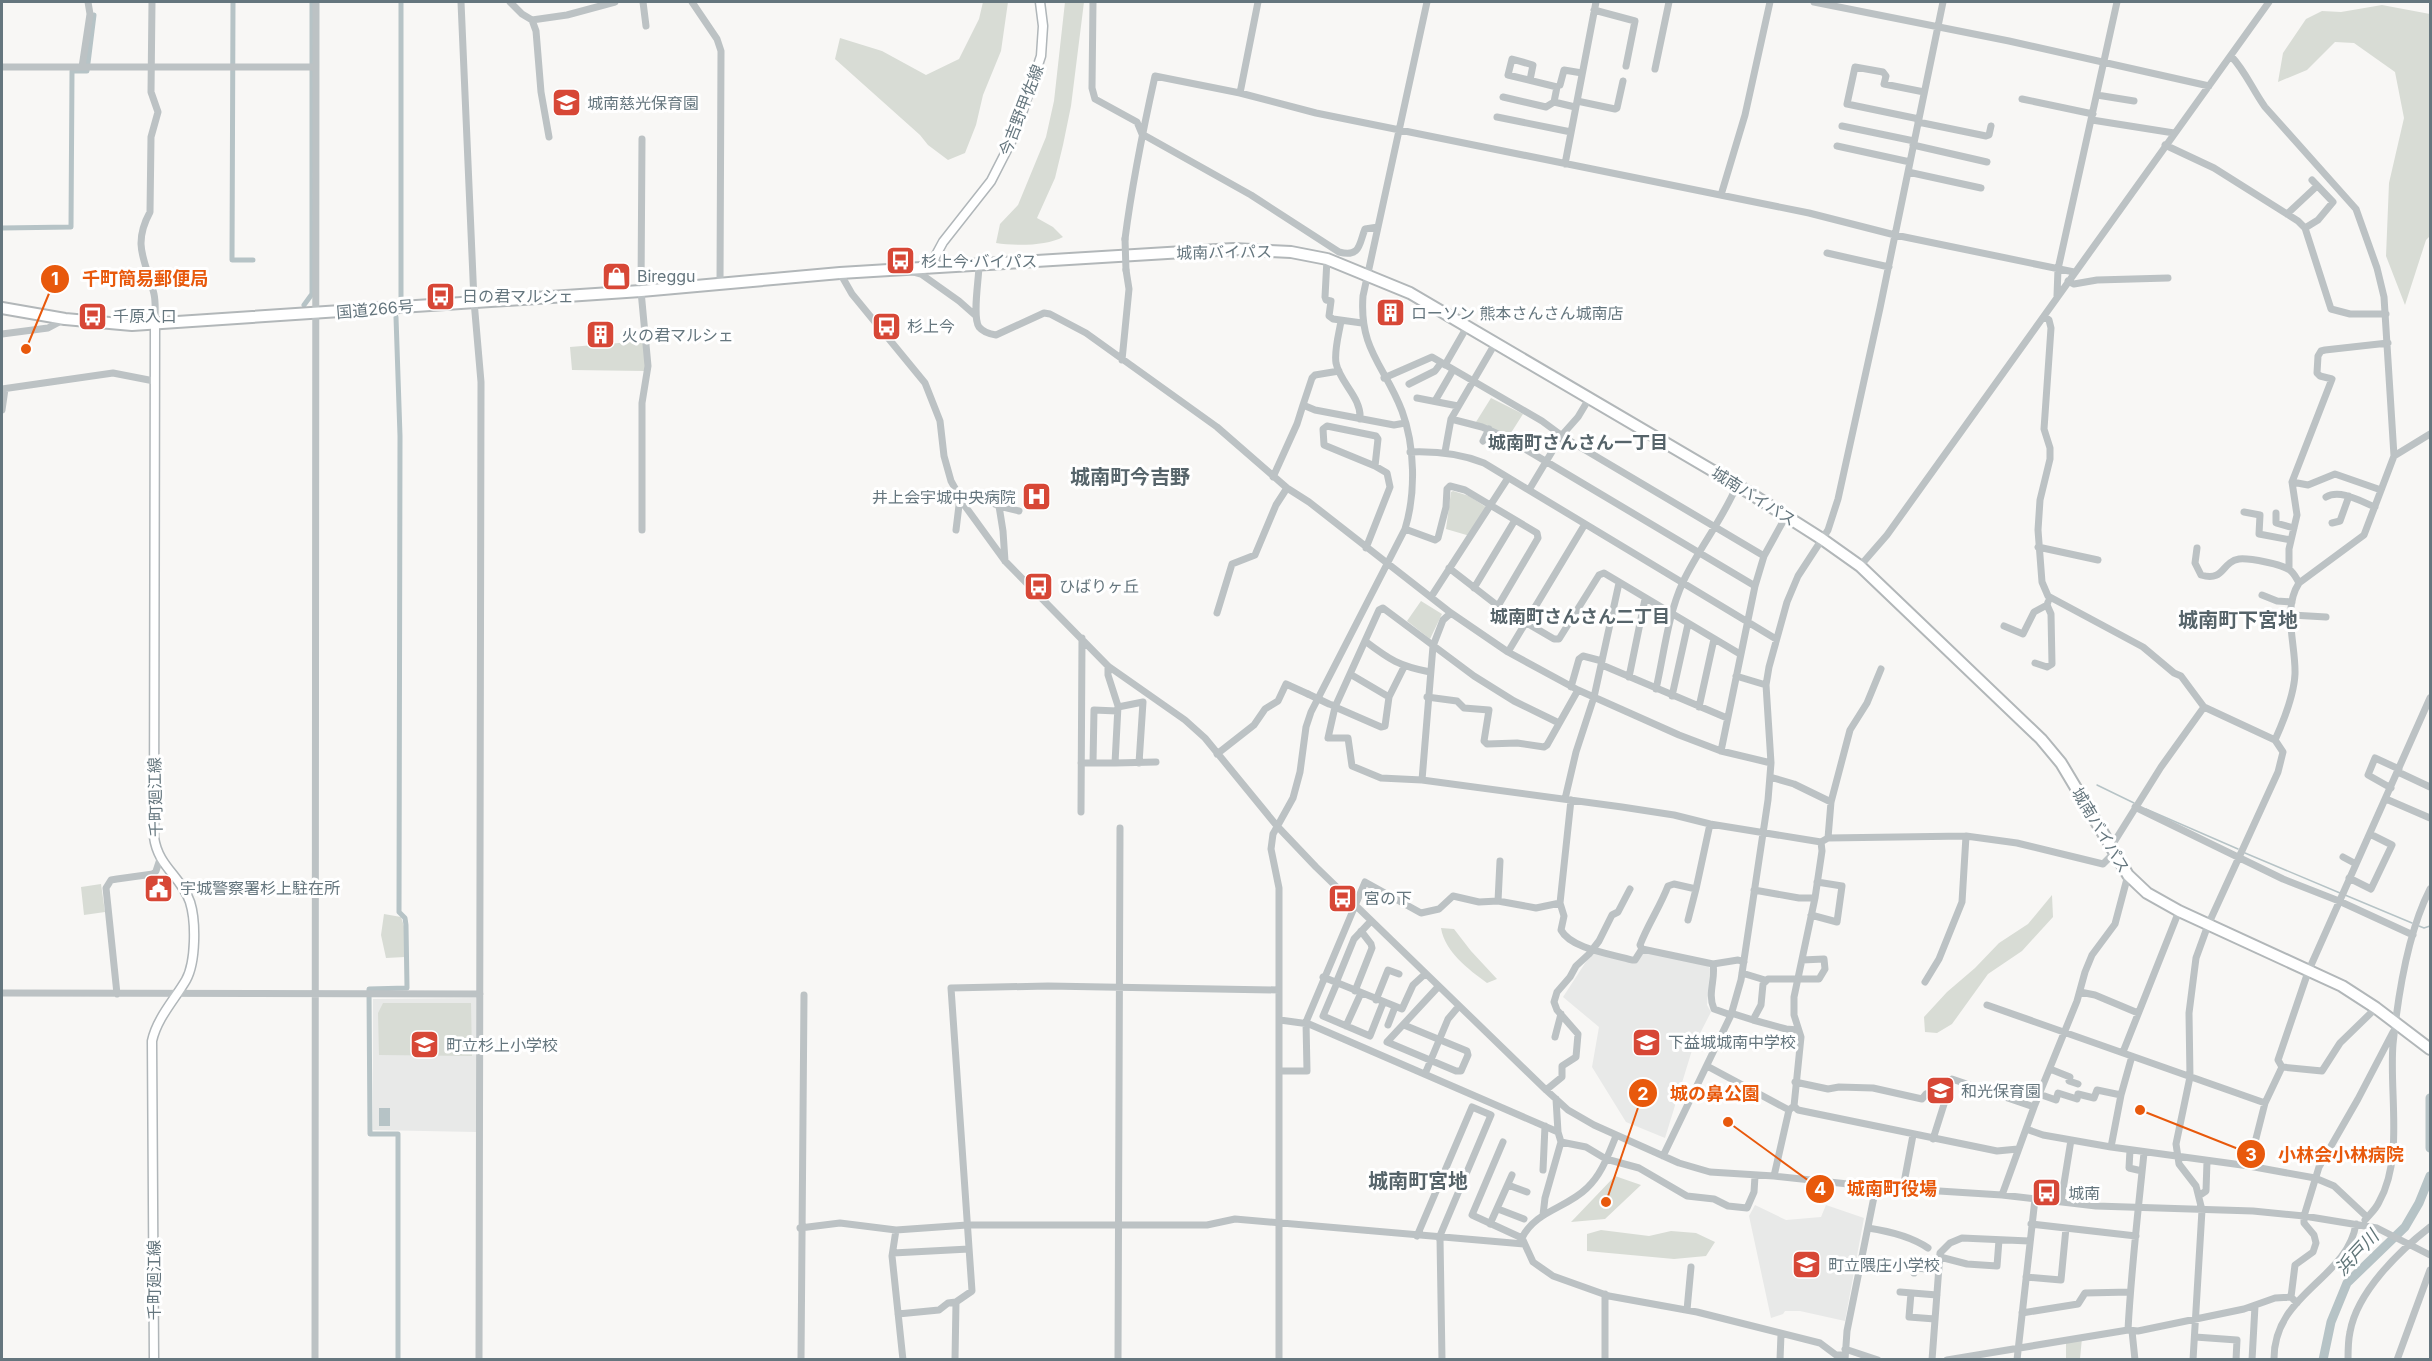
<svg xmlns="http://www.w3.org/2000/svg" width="2432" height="1361" font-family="Inter,'Noto Sans JP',sans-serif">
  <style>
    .built { fill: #e8e9e8 }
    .green { fill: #d8dcd5 }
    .water { fill: #b6c3c6 }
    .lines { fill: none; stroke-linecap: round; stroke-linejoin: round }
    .stream { stroke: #b6c3c6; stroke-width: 1.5 }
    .canal { stroke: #b6c3c6; stroke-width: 5 }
    .river { stroke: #b6c3c6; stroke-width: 9 }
    .major-casing { stroke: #b0b6b9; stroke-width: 11 }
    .highway-casing { stroke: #b2b7b9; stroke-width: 14 }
    .minor { stroke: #bcc2c4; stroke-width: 7 }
    .major { stroke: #fff; stroke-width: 8 }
    .highway { stroke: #fff; stroke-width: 10 }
    .minor-bridge { stroke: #bcc2c4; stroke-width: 7 }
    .labels { text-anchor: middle; stroke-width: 6; stroke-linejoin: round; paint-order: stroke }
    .poi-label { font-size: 16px; fill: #65767e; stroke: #fff; text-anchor: start }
    .street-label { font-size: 16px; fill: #65767e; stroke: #fff }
    .neighbourhood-label { font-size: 18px; font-weight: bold; fill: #56646a; stroke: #fff }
    .water-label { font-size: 18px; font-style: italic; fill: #607578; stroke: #fff }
    .quarter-label { font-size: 20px; font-weight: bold; fill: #56646a; stroke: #fff }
    .leader { fill: none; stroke: #e8590c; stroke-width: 2 }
    .callout-dot { fill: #e8590c; stroke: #fff; stroke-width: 2 }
    .mark-label { font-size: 18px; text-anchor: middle; font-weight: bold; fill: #fff }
    .callout-label { font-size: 18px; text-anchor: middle; font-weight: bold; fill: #e8590c; stroke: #fff; stroke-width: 6; stroke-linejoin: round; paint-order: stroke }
  </style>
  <rect width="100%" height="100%" fill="#f8f7f5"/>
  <path class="built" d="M1593,951l40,12 10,-10 5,-2 59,13 3,5 -3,36 4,7 -18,35 -28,91 -39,-16 -34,-55 7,-40 -36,-30z
    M476,998v134l-103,-2v-131z
    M1755,1205l31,15 35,-3 5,-12 38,13 -19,103 -45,-10h-15l-2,3 -12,4 -22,-102z"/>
  <path class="green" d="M983,2h25l-7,49 -18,44 -7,30 -11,28 -17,7 -20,-15 -8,-10 -85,-76 5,-21 42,13 44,24 33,-16 20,-40z
    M1065,2h19l-13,104 -8,39 -8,33 -18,40 16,9 10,10c-16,9 -48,9 -67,6l4,-19 18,-19 28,-68 8,-36z
    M2382,5l48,9v222l-4,4 -21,65 -19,-49 3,-73 15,-65 -9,-46 -41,-29 -19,-1 -28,28 -29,12 5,-29 23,-34 16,-8 19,1z
    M643,341l3,30 -74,-1 -2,-23z
    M1491,398l32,16 -14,22 -33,-14z
    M1453,491l16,5 17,11 -16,29 -24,-7 5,-37z
    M1421,601l21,13 -12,25 -23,-18z
    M101,884l4,28 -21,3 -3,-28z
    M2052,895l1,22 -31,34 -34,23 -36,50 -15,9 -12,-1 -1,-15 23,-25 28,-24 24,-25 29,-19z
    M384,914l17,3 3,9 1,31 -19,1 -5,-23z
    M1441,928l13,1 17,22 26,28 -10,4c-19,-14 -42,-31 -46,-55z
    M383,1003h88l1,53 -93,-1 -1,-42z
    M1615,1176l26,9 -36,34 -34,3z
    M1601,1230l48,6 22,-5 25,2 19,9 -9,14 -32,3 -87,-8v-17z
    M2082,1338l-2,21 -14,1v-20z"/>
  <path class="water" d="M379,1108h11v18h-11z"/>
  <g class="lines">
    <path class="stream" d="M2097,785l37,18
      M2146,809l92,40
      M2245,853l95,40
      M2345,895l67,28
      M2419,926l5,2 6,-2"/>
    <path class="canal" d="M233,2l-1,258h21
      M2,228l69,-1 1,-156h15l7,-56
      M401,297v-295
      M304,305l8,-11v-292
      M396,317l4,119 -1,476 6,6 1,7 1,63 -38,1 1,145h28v226"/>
    <path class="river" d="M2430,1098v50
      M2323,1360l8,-38 16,-39 58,-56 14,-24 11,-27"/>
    <defs>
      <path id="major" d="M929,268l14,-26 48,-61 24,-47 26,-78 2,-30 -3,-24
        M154,1360l-2,-319c5,-23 23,-42 34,-61 10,-18 10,-59 4,-78 -9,-26 -32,-35 -36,-65l1,-515"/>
      <path id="highway" d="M2,308l63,11 67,6 509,-34 199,-18 393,-24 58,3 36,7 83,34 327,192 85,54 38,27 181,173 20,24 67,112 19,18 32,18 163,75 34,22 54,41"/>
    </defs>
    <use href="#major" class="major-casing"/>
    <use href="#highway" class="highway-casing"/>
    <path class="minor" d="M152,2l-1,90 7,20 -7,25 -1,75c-19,35 -3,50 4,82 2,9 1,19 1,28
      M461,2l13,299 7,81 -2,978
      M510,2l12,12 10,6 4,11 5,61 8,45
      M643,2l3,24
      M692,2l25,37 4,12 -1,234
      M1093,2l-1,86 3,11 42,23 5,12 109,61 88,57c22,6 20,-9 26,-23l13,-2
      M1814,2l195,39 200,45
      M1594,10l41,11 -9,45
      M532,20l35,-5 48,-13
      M2231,56c15,16 21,33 34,51l91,102 21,59 7,29 10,159
      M2,67h314
      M82,67l8,-53 -2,-12
      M1655,69l14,-67
      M1530,80l3,-15 -21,-6 -4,16 49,12 -3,15
      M1560,85l4,-15 18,3
      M1240,93l18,-91
      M2097,95l37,6
      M1503,97l43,10 8,-5 21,5
      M2022,99l71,15
      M1577,101l38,8 2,-1 6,-27
      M1497,117l74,15
      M1919,119l-72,-15 8,-37 28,5 3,4 -2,8 40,8
      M2092,120l82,13
      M1918,122l68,14 3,-1 2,-9
      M1842,126l72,15
      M1913,145l74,17
      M2165,145l49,23 84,53 7,7 26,81 19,5h36
      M1837,146l73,16
      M1565,164l31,-162
      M1908,172l73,16
      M1721,195l24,-80 25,-113
      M2287,214l30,-28
      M2305,228l13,-8 15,-18 -21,-22
      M1125,239c7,-55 18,-109 30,-163l85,17 76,20 493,100 86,22 179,37
      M1827,253l62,14
      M1327,259l-2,38 1,3 5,1 -2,15 4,3 29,4
      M979,265c0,14 -7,52 0,62 4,5 11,7 17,8l48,-22 6,1 36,19 131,94 70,61 22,14 142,111 57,39 70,38 101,45 42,16 50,12
      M910,271l11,3 38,27 17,15
      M840,273l12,21 73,89 15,38 4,35 7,25 14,25 40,55 103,105 77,54 20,18 72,88 39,41 229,222 23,21 26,15 85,38 31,9 64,4 102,11 126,8 94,11 157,5 51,5 73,12 53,27
      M2068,281l6,3 23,-4 71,-2
      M2057,296l1,-27 59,-267
      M2044,316l5,4 2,8 -7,101 6,19v11l-10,41 -2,30 4,52 6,14 95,51 31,26 7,3 23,31 71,33 8,12 -5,20 -70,153 -12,33 -7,55 1,64 -14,67 3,20 17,22 6,24 -9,150
      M1341,321c-2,13 -7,29 -5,42 4,20 26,35 24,56
      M2,334l46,-6 17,-9
      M1122,360l7,-71 -3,-19
      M1445,365l23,-40
      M1339,371l-24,4 -3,3 -9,27 12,5 79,15 11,-2
      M1384,378l48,-21 110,64 23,17 199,118
      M1409,384l26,-13 6,-8
      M2,389l111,-16 41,8
      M1417,398l41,8
      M1435,401l18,-31
      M2,410l3,-21
      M1451,419l31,8 23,10 250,149
      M1483,441l6,-12
      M1410,452c26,-1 49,1 74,11l292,176
      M1445,452l6,-33 45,-77
      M1273,477l24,-53 6,-19
      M2292,482l16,3 27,-11 46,16
      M1529,490l33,-55 16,-18 12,-20
      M2326,497c14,-8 34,4 49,10
      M999,506l4,25 2,30
      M2244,512l16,3 -1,19 32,6
      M2276,513v10l18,5
      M2332,523l8,-2 9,-25
      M1405,529l30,11 3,-2 8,-31 1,-18 3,-3 15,4 72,43 1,5 -40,68
      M642,530v-127l6,-37 -7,-75 1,-152
      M956,530l4,-33h21l18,9 20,5
      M2038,547l60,13
      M1366,548l24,-61 -3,-14 -12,-7 3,-27 -2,-3 -49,-10 -4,3 1,16 51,21
      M2197,548l-2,15 6,12c24,7 20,-13 38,-16 10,-1 44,5 52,12 3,3 6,8 8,12
      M1860,566l27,-31 382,-533
      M1449,568l49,38 56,33h5l40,-64 5,-2 136,81
      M2289,569v-20l8,-34 -5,-33 40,-103 -12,-3 -3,-3 1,-17 3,-5 4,-1 63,-7
      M1474,588l41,-68
      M2262,595l15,6 15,1
      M1431,597l77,-119
      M1217,613l15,-49 23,-9 21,-50 11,-17
      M2292,615l34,2
      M2004,626l19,8 11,-22 13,-7 1,-3
      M1365,641c25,19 34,25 65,31
      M1508,652l77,-128
      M2035,663l12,4 5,-3 -1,-50 -4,-9
      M1602,665l125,53
      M1404,667l-15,30 -4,29 -4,1 -46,-20 44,-97 4,-2 91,68 40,25 45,22
      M1350,674l39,23
      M1736,676l30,9
      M1629,677l16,-78
      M1571,687l8,-28 4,-3 19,5
      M1656,689c8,-35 12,-75 27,-107 16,-34 40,-63 54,-97
      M1672,696l16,-72
      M1427,697l30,4 7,7 25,2 -5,31 3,3 30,-1 27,4 3,-2 31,-55
      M1332,705l3,2 -7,31h20l4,28 29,12 41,2 11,-134 10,-26 8,-7
      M1118,707l25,-5 -4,61
      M1699,707l15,-68
      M2275,740c9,-20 19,-44 20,-66 1,-29 -13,-65 4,-91l65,-48 30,-79 36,-22
      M1721,751l34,-165 9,-30 22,-40
      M1217,754l37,-29 11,-16 13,-8 8,-17 22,10
      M1081,763h34l3,-57 -10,-31v-9
      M1093,763l1,-53 23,1
      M1115,763l41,-1
      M2398,772l32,15
      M1770,777l24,7 37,18
      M1422,780l200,27 52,8 36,9 111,18 7,-4 138,-2 51,7 86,21 11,-11
      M2391,788l-23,-13 7,-17 24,11
      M1565,799l11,-47 18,-55 25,-114
      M2386,799l44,19
      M1571,800l-11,103 4,13 -3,14c10,19 51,24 71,30h3l7,-11 -2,-4c8,-21 20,-38 28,-59l6,-2 22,5 14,-65
      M2135,807l148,72 56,22 74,34
      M1081,812l1,-174
      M1828,838l3,-36 19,-72 17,-27 14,-34
      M2111,847l50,-80 43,-60
      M2343,857l13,7
      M2349,878l22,11 21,-44 -22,-11
      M1754,890l45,8h16
      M1498,901l2,-40
      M1811,915l26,7 5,-36 -25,-4
      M1688,920l8,-31
      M1642,949l71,15 25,-4 6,2
      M1713,964c3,15 -6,29 1,45l17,6
      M1742,973l23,7
      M1323,977l79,32 11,-24 12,-11
      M1925,982l14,-23 23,-57 4,-66
      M1336,983l18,-44 17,-18
      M1337,983l-14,33 47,20 13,-33
      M1355,991l17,-43 -1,-4 -10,-13
      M2080,992l15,3 43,18
      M2,993l478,1
      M117,994l-11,-106 5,-8 6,-1 36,-5 3,-3 4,-12
      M1376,1000l12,-30 11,4
      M1987,1005l278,98
      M1731,1013l22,7 8,-15 2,-21 5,-5h51l6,-10 -1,-10 -22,1
      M1280,1020l29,4 249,108 -2,-33
      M1753,1020l33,9 12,1
      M1388,1025l7,-18
      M1404,1025l63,26 1,4 -7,16h-5l-69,-29 51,-55
      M1346,1026l15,-33
      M1555,1037l6,-23
      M2123,1052l56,-141
      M1707,1066l82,44
      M2282,1067l-4,-7 30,-88 122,-274
      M2282,1067l40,4 18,-28 36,-35
      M2050,1069l20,8 -1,4 9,3
      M1280,1071h27l-1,-49 59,-140 56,31 18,-4 14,-13 26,6 19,-1 38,7 24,-5
      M1425,1074l23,-55 11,-13
      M1795,1082l33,7 11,-2 34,1 49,11 4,-5
      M1546,1090l16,-13v-11l14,-9 2,-23 -21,-24 -3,-8 3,-10 13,-15 6,-11 13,-12 10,-13 13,-26 6,-3 12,-23
      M2039,1094l17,6 2,-7 19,6 1,-5 16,4 3,-8 24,5
      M1794,1106l4,4 199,41 21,-2
      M2026,1129l17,6 68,12 138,19 66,12 19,8 33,31
      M1558,1132l3,10 25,5 20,12 33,9 48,28 27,3 14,7 19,2 7,-16 1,-16
      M1616,1136c-8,19 -14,38 -29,52 -20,20 -52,23 -65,50l11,24 20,14 56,20 88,16 123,31 16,12h9
      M1933,1139l19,-60 82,28
      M1503,1142l-31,73 50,23
      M2111,1147l10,-52 11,-39
      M2130,1150l-1,18 13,3
      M1663,1156l68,-141 10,-35 27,-180 3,-37 -5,-78 3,-18 18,-65 11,-26 30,-46 10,-31 42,-191 63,-306
      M2249,1166l16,-63 17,-36
      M1543,1170l2,-44
      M1444,1172l19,7
      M1774,1176l15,-66 5,-4 7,-69 -7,-22v-18l21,-99 7,-47 -1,-9
      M1508,1185l19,7
      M1903,1188l10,-53
      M2002,1195l32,-88 43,-106 8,-29 7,-17 23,-31 13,-49
      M2200,1195l6,-4 1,-30
      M2061,1202l10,-62
      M1498,1209l26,10
      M1543,1215l2,-17 16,-56
      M2365,1220c5,-6 11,-11 14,-18 25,-44 10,-109 14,-158 5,-49 15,-112 37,-155
      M1490,1224l22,-49
      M2031,1224l105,12
      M800,1228l40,-5 56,7 71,-5h240l28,-6 289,25
      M1868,1228c20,3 44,9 60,20
      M896,1230l-4,26 11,104
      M1417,1236l55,-129 19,8 -52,123
      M1440,1238l2,122
      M893,1253l76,-4
      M1940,1257l27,7 30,2 2,-26
      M1914,1273l1,-5 24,2
      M2026,1277l35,3 5,-52
      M1900,1292l37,3
      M1911,1293l-2,24 26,2
      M2291,1297l4,-32 18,-13 3,-9 -2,-8 -10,-12v-7l15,-49 39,-68 35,-67
      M1687,1310l4,-43
      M2022,1313l56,-9 7,-11 45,-1
      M898,1314l41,-4 9,-7 8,-1
      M2128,1330c3,-59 10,-118 16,-177
      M2132,1331l3,29
      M2195,1337l42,3 -1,20
      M1845,1349l33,11
      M315,1360l1,-1358
      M801,1360l3,-365
      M955,1360l1,-58 16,-11 -21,-303 97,-2 231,4
      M1118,1360l2,-532
      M1279,1360v-472l-8,-39 2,-15 20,-36 7,-26 6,-45 5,-15 94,-183c11,-36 10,-83 -3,-118 -17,-45 -43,-61 -39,-115l64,-294
      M1605,1360v-66
      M1780,1360l1,-26
      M1845,1360l2,-29 29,-144
      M1932,1360l8,-107 10,-10 12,-5 67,3
      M1947,1360l181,-30 10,1 106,-22 31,-11 16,-1 6,6
      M2017,1360l18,-161
      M2252,1360l3,-54
      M2274,1360c-1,-67 73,-80 82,-136
      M2348,1360c0,-10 0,-19 2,-28 7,-40 49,-81 80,-105
      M2397,1360l33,-90"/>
    <use href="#major" class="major"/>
    <use href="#highway" class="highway"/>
    <path class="minor-bridge" d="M1125,239l1,31
      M1308,694l21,10"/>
  </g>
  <defs>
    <symbol id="school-square" viewBox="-11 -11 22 22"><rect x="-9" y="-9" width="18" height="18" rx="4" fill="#d74736" stroke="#fff"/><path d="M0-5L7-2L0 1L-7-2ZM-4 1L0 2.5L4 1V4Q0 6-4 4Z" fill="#fff"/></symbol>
    <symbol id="bus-square" viewBox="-11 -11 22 22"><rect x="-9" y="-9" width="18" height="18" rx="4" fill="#d74736" stroke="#fff"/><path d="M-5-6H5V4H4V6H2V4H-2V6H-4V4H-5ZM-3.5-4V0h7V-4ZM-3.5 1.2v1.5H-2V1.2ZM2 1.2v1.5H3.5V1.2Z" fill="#fff"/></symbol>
    <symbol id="shop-square" viewBox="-11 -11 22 22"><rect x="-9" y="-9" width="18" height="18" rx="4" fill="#d74736" stroke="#fff"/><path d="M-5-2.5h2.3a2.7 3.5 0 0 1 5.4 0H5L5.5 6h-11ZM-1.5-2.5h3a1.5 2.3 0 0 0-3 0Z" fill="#fff"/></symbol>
    <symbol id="building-square" viewBox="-11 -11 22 22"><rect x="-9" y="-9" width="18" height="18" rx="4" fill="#d74736" stroke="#fff"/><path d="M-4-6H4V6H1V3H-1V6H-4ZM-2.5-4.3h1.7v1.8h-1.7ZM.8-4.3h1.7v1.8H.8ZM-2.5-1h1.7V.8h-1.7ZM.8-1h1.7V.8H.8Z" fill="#fff"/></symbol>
    <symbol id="hospital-square" viewBox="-11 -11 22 22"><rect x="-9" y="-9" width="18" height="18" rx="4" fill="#d74736" stroke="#fff"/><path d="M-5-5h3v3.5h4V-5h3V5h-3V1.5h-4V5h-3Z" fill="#fff"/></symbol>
    <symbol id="civic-square" viewBox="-11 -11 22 22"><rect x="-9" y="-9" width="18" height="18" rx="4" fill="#d74736" stroke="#fff"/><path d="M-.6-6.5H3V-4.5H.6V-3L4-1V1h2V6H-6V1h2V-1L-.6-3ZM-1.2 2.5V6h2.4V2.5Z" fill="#fff"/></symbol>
  </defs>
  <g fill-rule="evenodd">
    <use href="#school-square" x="550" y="86" width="33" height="33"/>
    <use href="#bus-square" x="884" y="244" width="33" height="33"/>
    <use href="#shop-square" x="600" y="260" width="33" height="33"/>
    <use href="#bus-square" x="424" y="280" width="33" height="33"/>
    <use href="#building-square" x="1374" y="296" width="33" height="33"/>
    <use href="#bus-square" x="76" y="300" width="33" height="33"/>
    <use href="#bus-square" x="870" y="310" width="33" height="33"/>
    <use href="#building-square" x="584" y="318" width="33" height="33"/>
    <use href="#hospital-square" x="1020" y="480" width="33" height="33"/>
    <use href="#bus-square" x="1022" y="570" width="33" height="33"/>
    <use href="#civic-square" x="142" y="872" width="33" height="33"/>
    <use href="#bus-square" x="1326" y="882" width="33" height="33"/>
    <use href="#school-square" x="1630" y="1026" width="33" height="33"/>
    <use href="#school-square" x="408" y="1028" width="33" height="33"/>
    <use href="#school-square" x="1924" y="1074" width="33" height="33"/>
    <use href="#bus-square" x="2030" y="1176" width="33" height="33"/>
    <use href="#school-square" x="1790" y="1248" width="33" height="33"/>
  </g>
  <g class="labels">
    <g class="poi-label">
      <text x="587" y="109">城南慈光保育園</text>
      <text x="921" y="267">杉上今·バイパス</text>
      <text x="637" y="282">Bireggu</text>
      <text x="462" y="302">日の君マルシェ</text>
      <text x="1411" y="319">ローソン 熊本さんさん城南店</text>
      <text x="113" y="322">千原入口</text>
      <text x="907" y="332">杉上今</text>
      <text x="622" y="341">火の君マルシェ</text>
      <text x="1016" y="503" text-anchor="end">井上会宇城中央病院</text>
      <text x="1059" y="592">ひばりヶ丘</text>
      <text x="180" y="894">宇城警察署杉上駐在所</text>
      <text x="1364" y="904">宮の下</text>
      <text x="1668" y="1048">下益城城南中学校</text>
      <text x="446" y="1051">町立杉上小学校</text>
      <text x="1961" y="1097">和光保育園</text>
      <text x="2068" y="1199">城南</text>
      <text x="1828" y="1271">町立隈庄小学校</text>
    </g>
    <g class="street-label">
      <text transform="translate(1021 110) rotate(-69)" y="6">今吉野甲佐線</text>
      <text transform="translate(1224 252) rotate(-1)" y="6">城南バイパス</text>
      <text transform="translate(375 309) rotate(-5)" y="6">国道266号</text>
      <text transform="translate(1754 496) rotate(32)" y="6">城南バイパス</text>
      <text transform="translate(155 797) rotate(-91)" y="6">千町廻江線</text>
      <text transform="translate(2101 830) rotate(59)" y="6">城南バイパス</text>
      <text transform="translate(154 1280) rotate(-90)" y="6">千町廻江線</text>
    </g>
    <g class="neighbourhood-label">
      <text x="1578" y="449">城南町さんさん一丁目</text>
      <text x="1580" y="623">城南町さんさん二丁目</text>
    </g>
    <g class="water-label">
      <text transform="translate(2357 1253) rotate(-47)" y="6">浜戸川</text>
    </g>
    <g class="quarter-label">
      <text x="1130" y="484">城南町今吉野</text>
      <text x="2238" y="627">城南町下宮地</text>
      <text x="1418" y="1188">城南町宮地</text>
    </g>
  </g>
  <path class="leader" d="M26 349L55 279M1606 1202L1643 1093M2140 1110L2251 1154M1728 1122L1820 1189"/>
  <g class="callout-dot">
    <circle cx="26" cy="349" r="6"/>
    <circle cx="1606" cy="1202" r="6"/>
    <circle cx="2140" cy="1110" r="6"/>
    <circle cx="1728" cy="1122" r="6"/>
    <circle cx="55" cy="279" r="15"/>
    <circle cx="1643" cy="1093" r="15"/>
    <circle cx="2251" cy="1154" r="15"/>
    <circle cx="1820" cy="1189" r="15"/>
  </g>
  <g class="mark-label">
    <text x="55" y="285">1</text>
    <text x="1643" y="1100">2</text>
    <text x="2251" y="1161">3</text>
    <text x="1820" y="1195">4</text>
  </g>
  <g class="callout-label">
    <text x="145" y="285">千町簡易郵便局</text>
    <text x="1715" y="1100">城の鼻公園</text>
    <text x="2341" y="1161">小林会小林病院</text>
    <text x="1892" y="1195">城南町役場</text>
  </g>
  <rect width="2432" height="1361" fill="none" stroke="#65767e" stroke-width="6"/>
</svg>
